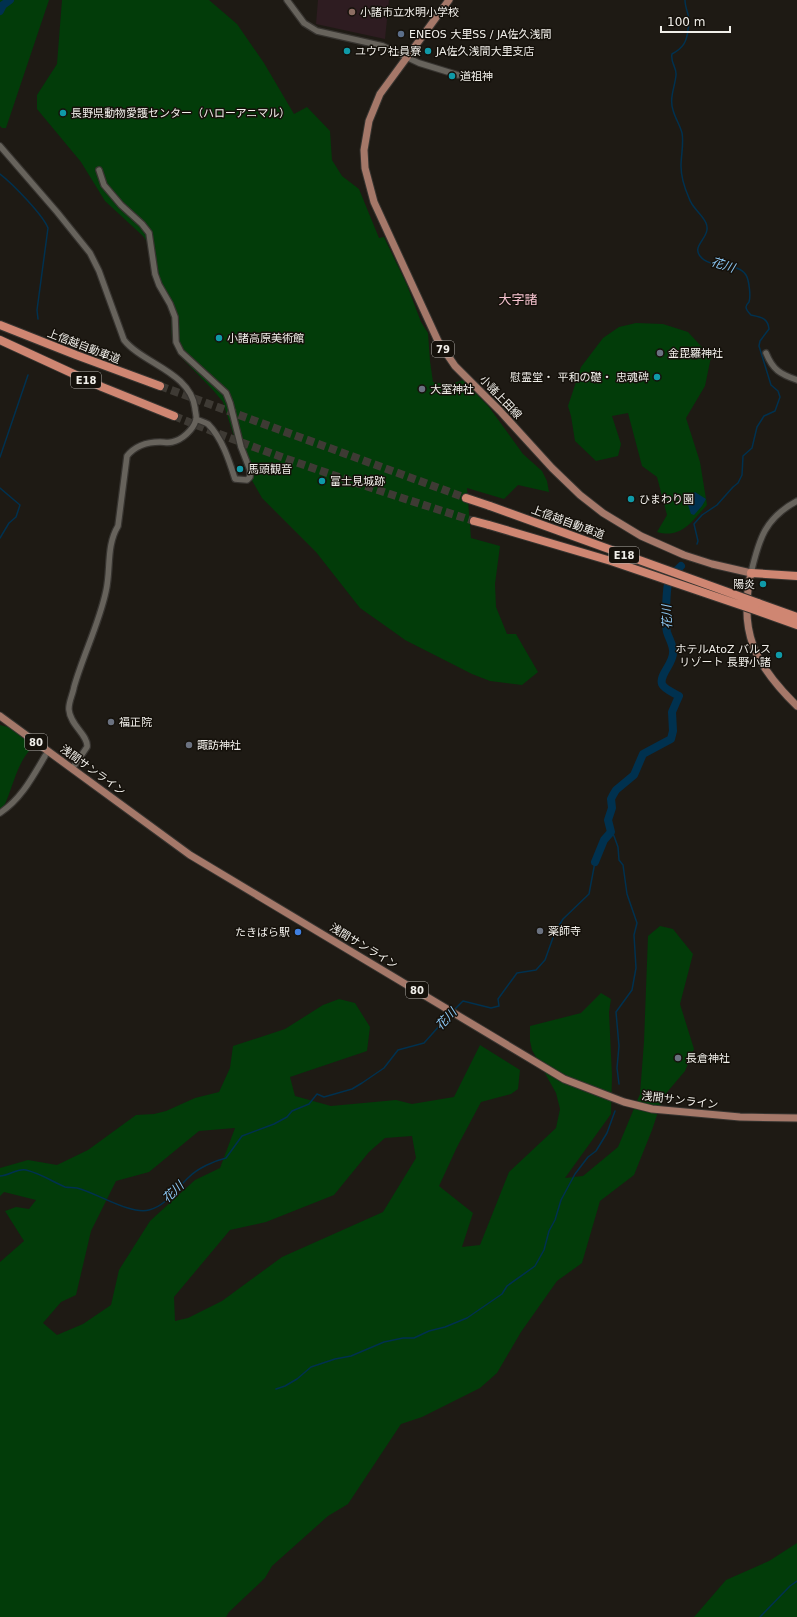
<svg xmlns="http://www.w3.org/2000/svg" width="797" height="1617" font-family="'DejaVu Sans','Noto Sans JP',sans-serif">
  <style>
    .education { fill: #2e1c21 }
    .green { fill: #023c09; fill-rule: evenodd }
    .water { fill: #00314f }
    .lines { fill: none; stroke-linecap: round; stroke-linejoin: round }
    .stream { stroke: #00314f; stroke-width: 1.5 }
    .river { stroke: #00314f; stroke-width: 8 }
    .motorway-tunnel { stroke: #3e3a34; stroke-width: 8; stroke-dasharray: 8 4; stroke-linecap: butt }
    .tertiary-casing { stroke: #373430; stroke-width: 8 }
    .primary-casing { stroke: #373430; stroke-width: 9 }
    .motorway-casing { stroke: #373430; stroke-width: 10 }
    .tertiary { stroke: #67635c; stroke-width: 5.5 }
    .primary { stroke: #a57869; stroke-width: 7 }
    .motorway { stroke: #cf8672; stroke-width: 8 }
    .motorway-bridge-casing { stroke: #373430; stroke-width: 10; stroke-linecap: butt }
    .motorway-bridge { stroke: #cf8672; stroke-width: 8 }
    .education-dot { fill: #8d6e63; stroke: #15110b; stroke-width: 1.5 }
    .service-dot { fill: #5c6f8a; stroke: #15110b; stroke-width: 1.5 }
    .culture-dot { fill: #0f9aa8; stroke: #15110b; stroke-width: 1.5 }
    .worship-dot { fill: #6b7280; stroke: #15110b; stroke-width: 1.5 }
    .shop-dot { fill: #3f7fe0; stroke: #15110b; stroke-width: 1.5 }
    .labels { text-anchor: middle; stroke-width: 3; stroke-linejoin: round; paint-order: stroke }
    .shield { fill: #15110b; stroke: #afaca7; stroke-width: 1 }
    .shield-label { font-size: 10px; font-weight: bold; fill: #f1efea }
    .poi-label { font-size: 11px; fill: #f1efea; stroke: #15110b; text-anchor: start }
    .street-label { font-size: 11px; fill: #f1efea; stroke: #15110b }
    .water-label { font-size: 12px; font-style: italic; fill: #8ecbf9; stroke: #15110b }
    .quarter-label { font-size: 13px; fill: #f5c2cf; stroke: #15110b }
  </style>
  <rect width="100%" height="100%" fill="#1e1a14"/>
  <path class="education" d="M318,0h71l-4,39 -69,-15z"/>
  <path class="green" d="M0,0h49l-43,128h-4l-2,-2z
    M62,0h147l28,24 27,39 30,51 13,-7 23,24 2,29 10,16 17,13 20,49 5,-1 23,48 14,37 7,11 2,28 3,21 15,3 15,-5 26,27 34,47 19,17 5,10 2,11 -31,-7 -14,14 -37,-11 4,50 29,8 -5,38 1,23 11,27h9l22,38 -16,13 -32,-4 -18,-7 -67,-34 -11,-8 -34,-24 -44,-56 -54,-54 -16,-28 -10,-27 -13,-41 -10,-12 -35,-36 -6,-12 -1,-24 -3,-11 -15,-28 -4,-34 -6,-9 -38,-35 -24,-39 -44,-53v-14l20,-31z
    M636,323l27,1 25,8 23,25 -6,29 -19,32 14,44 7,43c-15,16 -25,34 -50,27l10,-17 -10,-38 -15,-11 -14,-53 -16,3 9,28 -3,12 -22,5 -21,-20 -4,-25 -3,-10 13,-39 22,-29 16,-11z
    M0,725l17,4 11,8 -2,11 3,3c-15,18 -17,43 -29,63z
    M660,926l13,3 20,25 -13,50 14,45 -9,22 -22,26 -11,33 -18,45 -34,26 -18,62 -25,18 -36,51 -24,41 -17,15 -58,29 -21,7 -53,80 -20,12 -56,50 -7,12 -36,34 -3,5h-226v-355l24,-21 -19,-30 11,-4 13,2 7,-9 -32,-8 -4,4v-28l28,-8 29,5 31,-15 48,-35 18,-1 12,-3 29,-13 24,-6 11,-24 3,-22 52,-17 38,-24 16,-6 16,4 15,24 -3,24 -77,26 5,19 36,10 65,-6 16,4 42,-7 26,-52 40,25 -2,19 -7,5 -30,8 -24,45 -18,39 34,27 -11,34 18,-2 29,-73 47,-44 4,-19 -4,-16 -24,-43 -2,-9v-15l51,-13 20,-20 10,6 -2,13 3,64 -1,38 -46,64 18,-2 35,-29 22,-53 4,-52 4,-106zM235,1128l-15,40 -25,12 -45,41 -31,49 -8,35 -28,19 -26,11 -14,-12 18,-21 15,-7 15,-64 25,-50 33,-9 50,-41zM412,1136l4,22 -33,54 -101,45 -60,44 -34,17 -13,3 -1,-24 56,-67 36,-8 68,-27 35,-43 16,-14z
    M797,1543v74h-103l32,-37 43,-19z"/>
  <path class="water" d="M695,492l11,7 -4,7 -8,9 -3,-1 -4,-12 3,-6z"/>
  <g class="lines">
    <path class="stream" d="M685,0c0,7 3,12 4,19 1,3 0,7 -1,10 -1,13 -5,19 -16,25 -2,8 5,14 4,21 -1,12 -7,23 -3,35 2,8 7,15 9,23 2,10 -1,22 -1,33 0,10 4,23 8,32 3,10 13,16 17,25 6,14 -15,22 -6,33 11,14 37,5 46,19 3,5 5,21 3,27 -1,1 -3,4 -3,5 0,3 3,6 5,8 10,2 17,3 18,14l-9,12 -1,5 12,39 7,6 2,6 -5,14 -11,5 -7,11 -5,21 -9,8 -1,19 -4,8 -5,4 -16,18 -15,10 -8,9 4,17 -1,3
      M0,174c12,9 43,41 48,54l-11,82 1,9
      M0,457l28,-82
      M0,488l20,17 -4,12 -7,6 -9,15
      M611,832l3,4 4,11 1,13 4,5 4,29 10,29 -3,12 2,33 -4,22 -16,22 3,34 -2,22 2,16
      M454,1010l9,-9 28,7 8,-2 -1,-7 19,-26 19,-3 9,-10 10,-28 8,-13 26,-25 6,-32
      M0,1176c9,0 17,-8 26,-6 16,4 25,11 39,17 4,1 8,0 12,1 20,5 53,27 72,22 17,-4 28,-22 40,-33 9,-9 25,-16 37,-19l16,-22 32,-12 13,-7 5,-6 17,-7 8,-10 7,3 28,-8 10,-6 22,-15 14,-18 26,-7 26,-29
      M276,1389l9,-3 12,-7 14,-12 24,-8 16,-3 33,-14 19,-4h11l15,-7 16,-4 22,-9 35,-24 5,-8 28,-20 9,-16 5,-19 6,-11 6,-20 14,-26 13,-17 8,-6 11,-18 8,-22
      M760,1617l30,-31 7,-5"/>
    <path class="river" d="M0,11l3,-6 7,-5
      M595,862l9,-22 7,-8 -3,-12 4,-12 -1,-9 2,-4 3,-5 18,-15 9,-21 28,-15 2,-8 -1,-19 7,-16c-5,-3 -15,-7 -17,-12 -3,-9 11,-20 11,-31 1,-7 -4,-14 -6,-21 -2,-8 -1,-44 2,-52 3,-5 8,-10 12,-14"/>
    <path class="motorway-tunnel" d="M160,386l306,112
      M174,416c98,40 199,73 300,105"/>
    <defs>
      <path id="tertiary" d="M287,0l17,23 13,8 66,15 36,17 39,12
        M0,146l57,66 33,41 9,18 25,69c19,24 66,32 71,68 0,3 2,9 1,12 -3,10 -14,20 -24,22 -4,1 -8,0 -12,0 -13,0 -25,4 -33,14l-9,70c-12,20 -7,43 -12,65 -7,33 -23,64 -32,96 -1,7 -6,16 -5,23 1,15 20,26 18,37l-15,22
        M99,170l5,15 17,20 21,19 7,9 6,41 4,11 11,19 5,13 1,25 5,10 45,41 4,10 11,44 9,23v7l-3,3 -12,-1c-6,-19 -13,-41 -27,-55 -3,-2 -8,-3 -12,-5
        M766,353c7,17 14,21 31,27
        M751,573c8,-34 14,-55 46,-72
        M0,813c21,-14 32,-35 45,-57"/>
      <path id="primary" d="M449,0l-69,94 -11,27 -5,29 1,18 9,34 64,139 17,25 45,45 52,57 28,27 23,18 38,23 43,19 28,9 39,9c-13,59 4,92 46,133
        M0,716l190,139 374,224 60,23 28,7 88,8 57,1"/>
      <path id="motorway" d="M0,325l76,30 84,31
        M0,340l102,47 72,29
        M466,498l24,8
        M474,521l15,4
        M751,573l46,3
        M758,603l39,14
        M755,610l42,15"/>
    </defs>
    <use href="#tertiary" class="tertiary-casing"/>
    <use href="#primary" class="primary-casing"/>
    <use href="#motorway" class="motorway-casing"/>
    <use href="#tertiary" class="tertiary"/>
    <use href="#primary" class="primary"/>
    <use href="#motorway" class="motorway"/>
    <defs>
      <path id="motorway-bridge" d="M490,506l268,97
        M489,525l122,36 144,49"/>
    </defs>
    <use href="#motorway-bridge" class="motorway-bridge-casing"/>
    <use href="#motorway-bridge" class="motorway-bridge"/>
  </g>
  <circle class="education-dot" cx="352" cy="12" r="4"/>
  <circle class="service-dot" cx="401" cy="34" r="4"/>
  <g class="culture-dot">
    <circle cx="347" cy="51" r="4"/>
    <circle cx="428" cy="51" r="4"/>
    <circle cx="452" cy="76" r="4"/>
    <circle cx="63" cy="113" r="4"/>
    <circle cx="219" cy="338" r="4"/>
    <circle cx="657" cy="377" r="4"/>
    <circle cx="240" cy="469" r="4"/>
    <circle cx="322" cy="481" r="4"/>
    <circle cx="631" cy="499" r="4"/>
    <circle cx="763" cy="584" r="4"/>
    <circle cx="779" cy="655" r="4"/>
  </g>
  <g class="worship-dot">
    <circle cx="660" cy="353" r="4"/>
    <circle cx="422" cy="389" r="4"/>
    <circle cx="111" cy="722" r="4"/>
    <circle cx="189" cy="745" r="4"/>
    <circle cx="540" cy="931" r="4"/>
    <circle cx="678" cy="1058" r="4"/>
  </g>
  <circle class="shop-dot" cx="298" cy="932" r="4"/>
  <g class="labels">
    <g class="shield">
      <rect x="432" y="341" width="22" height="16" rx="3"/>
      <rect x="71" y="372" width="30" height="16" rx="3"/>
      <rect x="609" y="547" width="30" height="16" rx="3"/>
      <rect x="25" y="734" width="22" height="16" rx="3"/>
      <rect x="406" y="982" width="22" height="16" rx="3"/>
    </g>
    <g class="shield-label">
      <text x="443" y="353">79</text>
      <text x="86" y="384">E18</text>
      <text x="624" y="559">E18</text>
      <text x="36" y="746">80</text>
      <text x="417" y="994">80</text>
    </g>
    <g class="poi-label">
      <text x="360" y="16">小諸市立水明小学校</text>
      <text x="409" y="38">ENEOS 大里SS / JA佐久浅間</text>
      <text x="355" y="55">ユウワ社員寮</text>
      <text x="436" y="55">JA佐久浅間大里支店</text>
      <text x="460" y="80">道祖神</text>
      <text x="71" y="117">長野県動物愛護センター（ハローアニマル）</text>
      <text x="227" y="342">小諸高原美術館</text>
      <text x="668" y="357">金毘羅神社</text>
      <text x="649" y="381" text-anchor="end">慰霊堂・ 平和の礎・ 忠魂碑</text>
      <text x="430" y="393">大室神社</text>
      <text x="248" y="473">馬頭観音</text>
      <text x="330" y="485">富士見城跡</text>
      <text x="639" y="503">ひまわり園</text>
      <text x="755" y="588" text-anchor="end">陽炎</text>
      <text x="771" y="653" text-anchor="end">ホテルAtoZ バルス<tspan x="771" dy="13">リゾート 長野小諸</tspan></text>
      <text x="119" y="726">福正院</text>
      <text x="197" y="749">諏訪神社</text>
      <text x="548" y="935">薬師寺</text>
      <text x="290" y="936" text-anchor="end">たきばら駅</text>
      <text x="686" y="1062">長倉神社</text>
    </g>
    <g class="street-label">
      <text transform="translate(84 346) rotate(21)" y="4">上信越自動車道</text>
      <text transform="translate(501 397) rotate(46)" y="4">小諸上田線</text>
      <text transform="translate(568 522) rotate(20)" y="4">上信越自動車道</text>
      <text transform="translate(93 770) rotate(36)" y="4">浅間サンライン</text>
      <text transform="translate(364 946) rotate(31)" y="4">浅間サンライン</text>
      <text transform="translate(680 1100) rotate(7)" y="4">浅間サンライン</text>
    </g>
    <g class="water-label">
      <text transform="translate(723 265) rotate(17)" y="4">花川</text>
      <text transform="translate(667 617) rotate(-92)" y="4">花川</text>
      <text transform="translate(446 1019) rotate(-47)" y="4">花川</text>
      <text transform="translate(173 1192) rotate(-44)" y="4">花川</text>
    </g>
    <g class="quarter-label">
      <text x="518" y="304">大字諸</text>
    </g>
  </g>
  <path d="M661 26v6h69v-6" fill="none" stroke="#f1efea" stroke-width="2"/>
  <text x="667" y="26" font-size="12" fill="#f1efea" stroke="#15110b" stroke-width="3" paint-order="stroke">100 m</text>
</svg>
